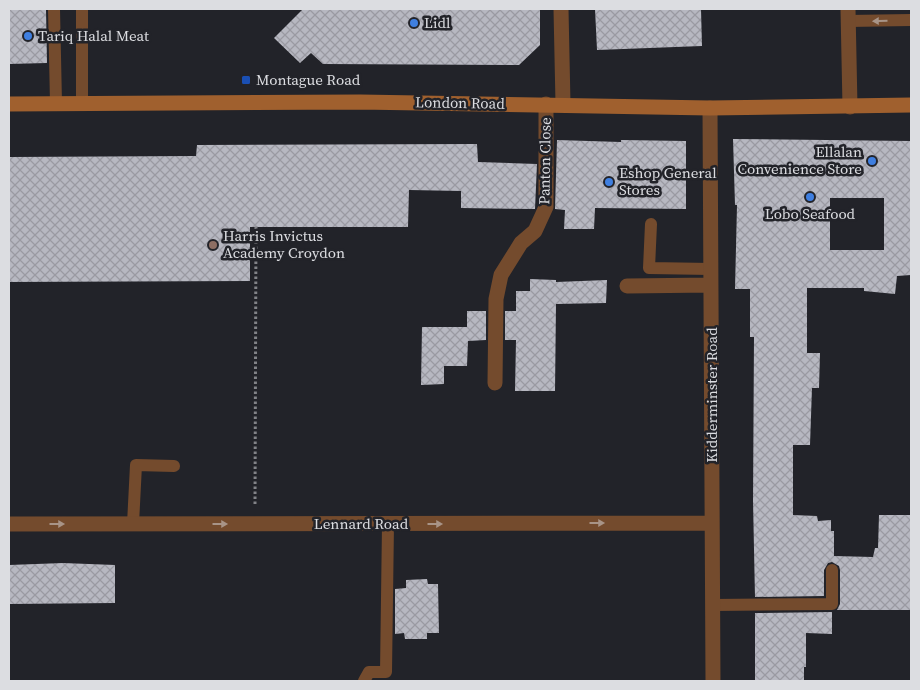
<svg xmlns="http://www.w3.org/2000/svg" width="920" height="690" font-family="'Source Serif 4',serif">
  <style>
    .building { fill: url(#building-cross-hatch); fill-rule: evenodd }
    .lines { fill: none; stroke-linecap: round; stroke-linejoin: round }
    .path { stroke: #828388; stroke-width: 3; stroke-dasharray: 2.5 2.5; stroke-linecap: butt }
    .lane { stroke: #744b2d; stroke-width: 12 }
    .street { stroke: #744b2d; stroke-width: 15 }
    .secondary { stroke: #a0602e; stroke-width: 15 }
    .oneway { fill: #a89487 }
    .shop-dot { fill: #3f7fe0; stroke: #222329; stroke-width: 2 }
    .transit-dot { fill: #1a4fb4; stroke: #222329; stroke-width: 2 }
    .education-dot { fill: #8d6e63; stroke: #222329; stroke-width: 2 }
    .labels { text-anchor: middle; stroke-width: 5; stroke-linejoin: round; paint-order: stroke }
    .poi-label { font-size: 15px; fill: #dcdde1; stroke: #222329; text-anchor: start }
    .street-label { font-size: 15px; fill: #dcdde1; stroke: #222329 }
  </style>
  <defs>
    <pattern id="building-cross-hatch" width="8" height="8" patternUnits="userSpaceOnUse" patternTransform="scale(1.25)"><rect width="8" height="8" fill="#b7b8c1"/><path d="M0 0l8 8M0 8l8-8" fill="none" stroke="#9a9aa2"/></pattern>
  </defs>
  <rect width="100%" height="100%" fill="#222329"/>
  <path class="building" d="M9,9h37l1,54 -38,1z
    M303,9h237v36l-21,20 -196,-1 -12,-11 -11,10 -26,-25z
    M595,9h106l1,37 -105,4z
    M733,139l178,2v134l-14,1 -2,18 -31,-3v-3h-57v65h13l-1,35h-7l-2,57h-17v70l24,1 1,5 13,-1v11h3v25l39,1 2,-9h3l1,-33h32v95h-74l3,-6v-34l-1,-4 -7,-4 -4,1 -4,7v26l-69,1 -2,-96 1,-164h-4v-48h-15l2,-84h-2zM830,198h54v52h-54z
    M557,140l64,2v-2l65,1v68l-91,-1 -1,21h-30l1,-19 -10,-1z
    M477,144l1,18 59,2 -2,45 -74,-1v-17l-52,-1 -1,37h-158v54l-241,1v-125l187,-1 1,-11z
    M530,279l26,1v2l51,-2 -1,23 -50,1 -1,87h-40l1,-51h-11v-29h11v-20h14z
    M467,311h19v29l-18,1 -1,25h-23v18l-23,1 1,-58h45z
    M63,563l52,2v38l-106,1v-39z
    M427,579l1,5h10l1,49h-12v6h-22l-1,-6 -9,1v-45l11,-1v-8z
    M832,612v22l-26,-1v34h-2v14h-49v-68z"/>
  <g class="lines">
    <path class="path" d="M255,504l1,-279"/>
    <path class="lane" d="M54,9l2,94
      M82,9v93
      M848,21l63,-1
      M651,224l-2,44 62,1
      M133,524l3,-59 38,1
      M713,605l119,-1v-34
      M364,681l5,-9h17l2,-148"/>
    <path class="street" d="M561,9l2,95
      M848,9l2,98
      M710,108l3,573
      M627,286l84,-1
      M495,383l1,-84 5,-24 20,-32 14,-12 11,-24v-103
      M9,524l703,-1"/>
    <path class="secondary" d="M9,104l351,-2 350,6 201,-3"/>
  </g>
  <defs><path id="oneway-solid" d="M-6-.8H1V-3.2L6.5 0L1 3.2V.8H-6Z" transform="scale(1.25)"/></defs>
  <g class="oneway">
    <use href="#oneway-solid" transform="translate(880 21) rotate(179)"/>
    <use href="#oneway-solid" transform="translate(597 523)"/>
    <use href="#oneway-solid" transform="translate(57 524)"/>
    <use href="#oneway-solid" transform="translate(220 524)"/>
    <use href="#oneway-solid" transform="translate(435 524)"/>
  </g>
  <g class="shop-dot">
    <circle cx="414" cy="23" r="5"/>
    <circle cx="28" cy="36" r="5"/>
    <circle cx="872" cy="161" r="5"/>
    <circle cx="609" cy="182" r="5"/>
    <circle cx="810" cy="197" r="5"/>
  </g>
  <rect class="transit-dot" x="241" y="75" width="10" height="10" rx="2.5"/>
  <circle class="education-dot" cx="213" cy="245" r="5"/>
  <g class="labels">
    <g class="poi-label">
      <text x="424" y="28">Lidl</text>
      <text x="38" y="41">Tariq Halal Meat</text>
      <text x="256" y="85">Montague Road</text>
      <text x="862" y="157" text-anchor="end">Ellalan<tspan x="862" dy="17">Convenience Store</tspan></text>
      <text x="619" y="178">Eshop General<tspan x="619" dy="17">Stores</tspan></text>
      <text x="810" y="219" text-anchor="middle">Lobo Seafood</text>
      <text x="223" y="241">Harris Invictus<tspan x="223" dy="17">Academy Croydon</tspan></text>
    </g>
    <g class="street-label">
      <text transform="translate(460 103) rotate(1)" y="5">London Road</text>
      <text transform="translate(545 161) rotate(-89)" y="5">Panton Close</text>
      <text transform="translate(712 395) rotate(-90)" y="5">Kidderminster Road</text>
      <text x="361" y="529">Lennard Road</text>
    </g>
  </g>
  <rect width="920" height="690" fill="none" stroke="#dcdde1" stroke-width="20"/>
</svg>
